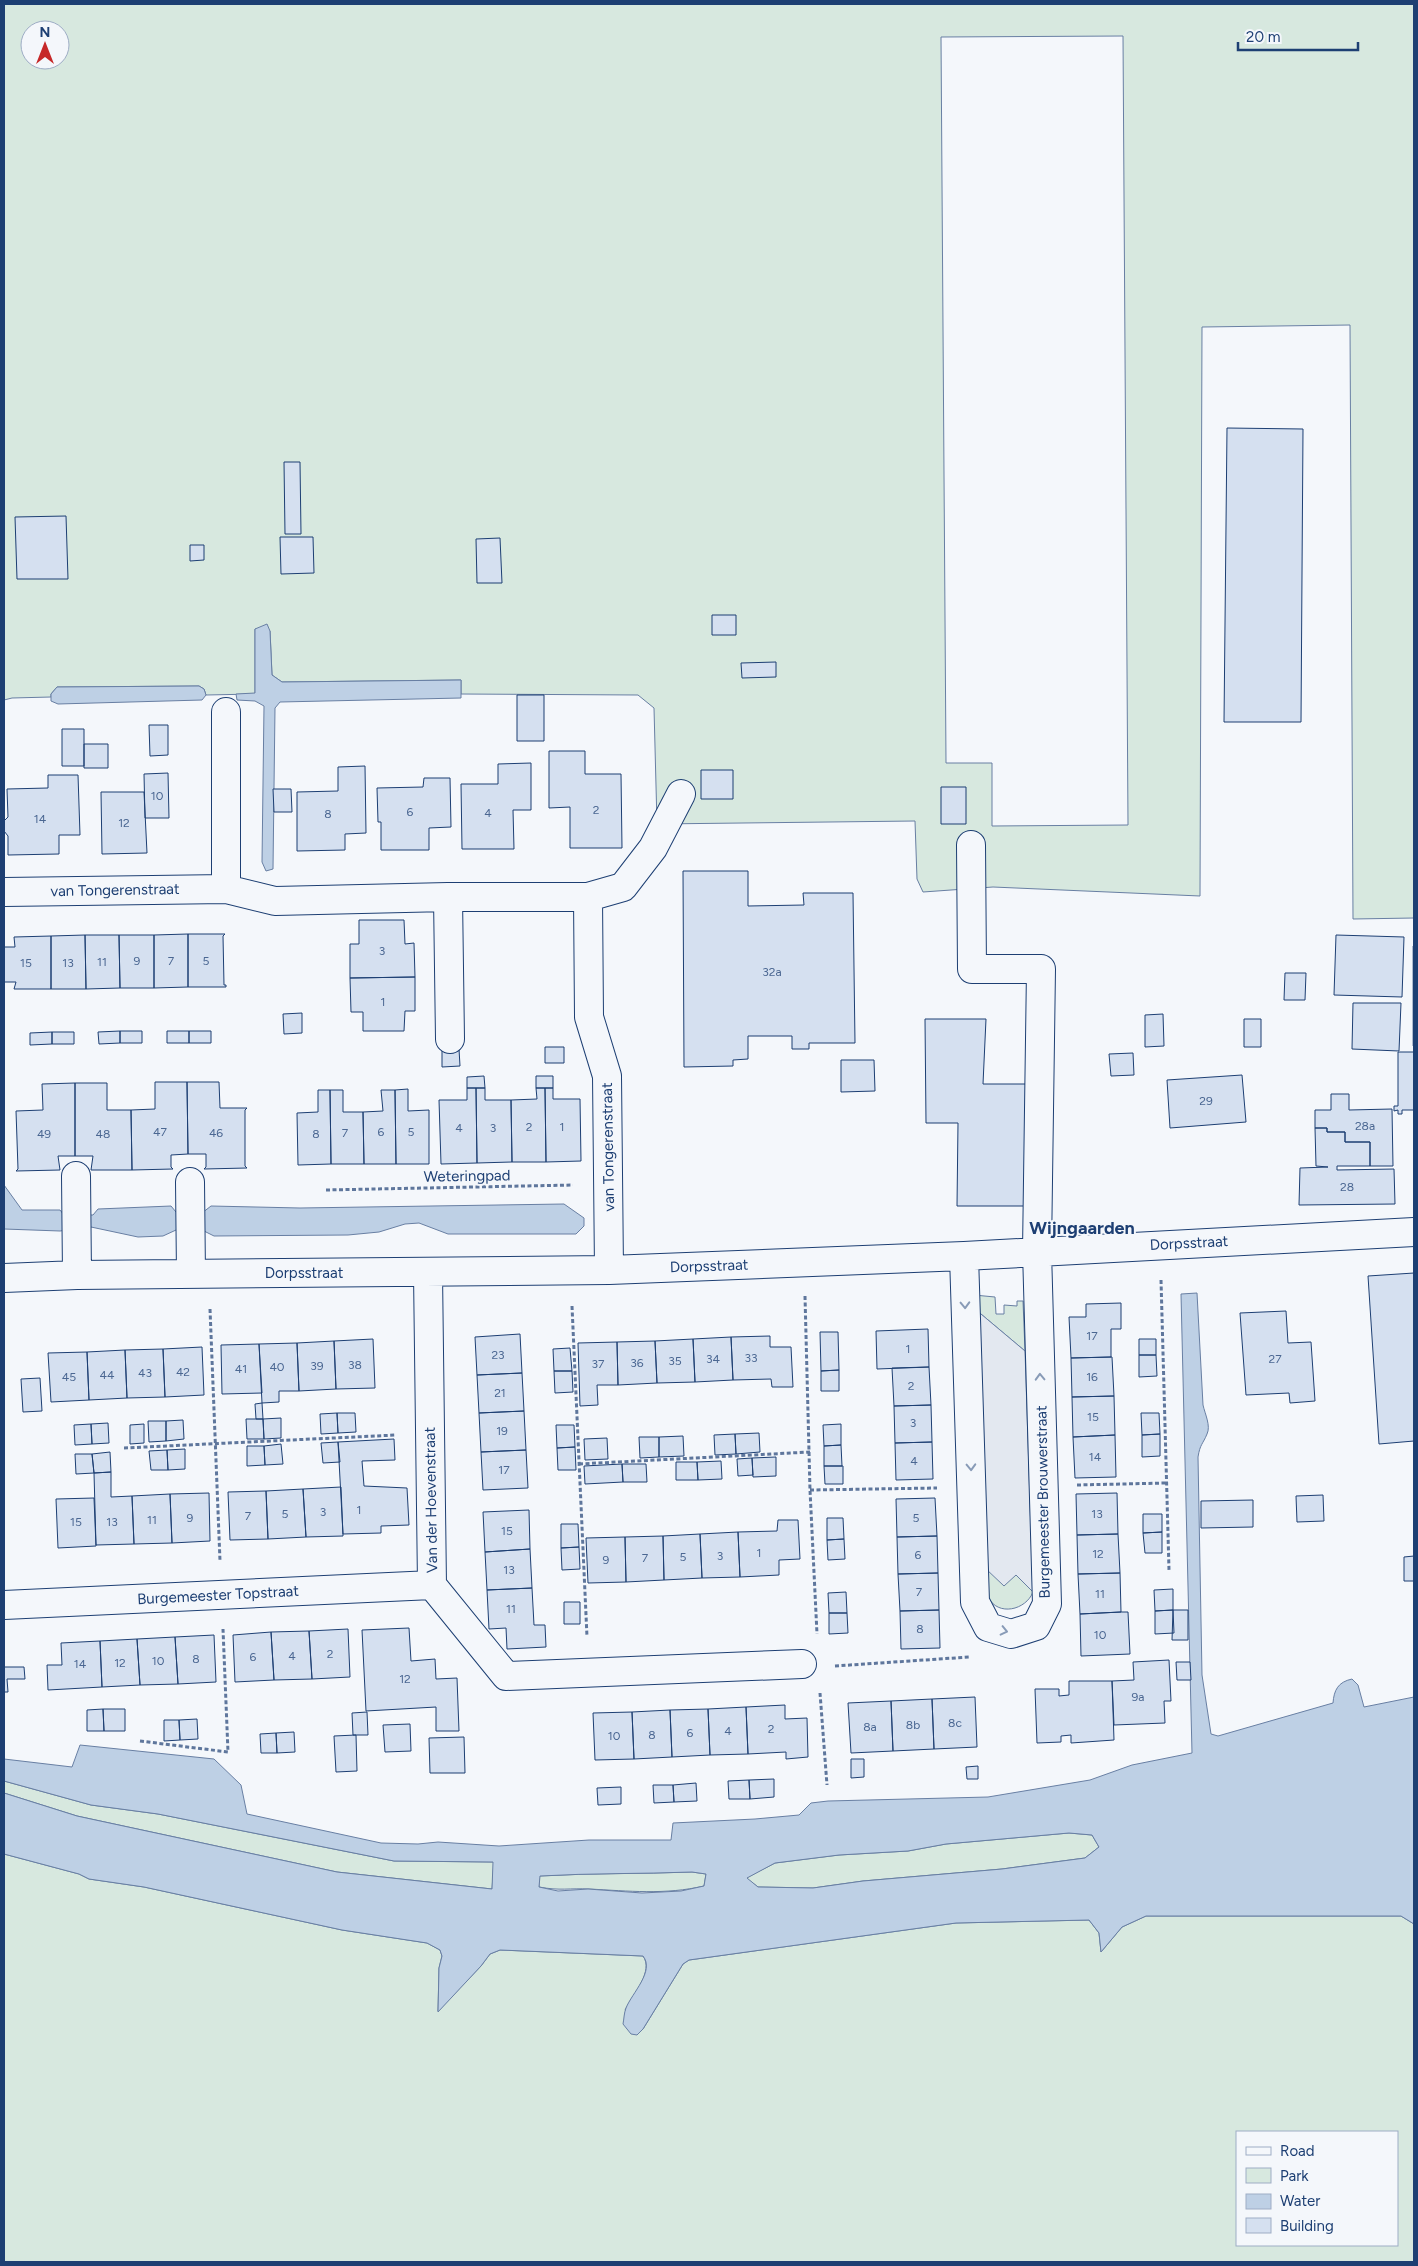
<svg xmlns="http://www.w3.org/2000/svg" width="1418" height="2266" font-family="Figtree,sans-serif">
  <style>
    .green { fill: #d7e8df; stroke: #687fa3; fill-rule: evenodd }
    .parking { fill: #e3e8f0; stroke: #687fa3 }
    .water { fill: #bed0e5; stroke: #687fa3; fill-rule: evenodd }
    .building { fill: #d5e0f0; stroke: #1d3f73 }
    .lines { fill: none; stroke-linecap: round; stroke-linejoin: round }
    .minor-casing { stroke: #1d3f73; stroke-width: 30 }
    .path { stroke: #5e769c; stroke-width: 3; stroke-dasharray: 4 2.5; stroke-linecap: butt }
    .minor { stroke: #f4f7fb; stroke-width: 28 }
    .oneway { stroke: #889bb7 }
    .labels { text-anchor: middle; stroke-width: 4; stroke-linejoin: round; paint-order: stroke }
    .number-label { font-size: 12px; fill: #4b6792 }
    .street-label { font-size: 15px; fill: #1d3f73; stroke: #f4f7fb }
    .quarter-label { font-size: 18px; font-weight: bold; fill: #1d3f73; stroke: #f4f7fb }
  </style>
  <rect width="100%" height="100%" fill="#f4f7fb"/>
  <path class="green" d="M4,4h1410v914l-61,1 -3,-594 -148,2 -2,569 -207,-9 -70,5 -6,-13 -2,-58 -258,3 -3,-116 -16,-13 -177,-1v-14l-179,2 -10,-7 -2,-44 -15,-2v65l-49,1 -2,-6 -5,-3 -142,1 -6,7v3l-39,1 -8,2zM30,30h30v30h-30zM1123,36l5,789 -136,1v-63h-46l-5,-726z
    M1413,946h1v100h-1z
    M974,1295l21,2 1,17h8v-9l13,1v-5h6l2,50 -50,-42z
    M985,1568l31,7 17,17c-7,18 -35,25 -45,5 -4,-9 -3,-19 -3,-29z
    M4,1781l87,24 67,9 236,47 100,1 -2,27 -155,-17 -260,-56 -73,-23z
    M1069,1833l23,2 7,12 -14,11 -83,11 -139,12 -50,7 -55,-1 -12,-9 29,-15 64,-8 69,-4 38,-7z
    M4,1854l75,20 10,5 55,8 198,43 85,13 13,7 2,6 -3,12 -1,43 43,-45 9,-12 10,-4 143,6c11,15 -10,39 -18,54l18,19 40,-65 6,-4 267,-37 133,-3 10,13 2,19 21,-25 24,-11h255l13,8v338h-1410zM1237,2132h160v113h-160z
    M692,1872l14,2 -2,12c-39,9 -75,5 -115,3 -19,-1 -29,2 -50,-2v-11c51,-3 102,-2 153,-4z"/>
  <path class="parking" d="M975,1309l50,42 8,241 -17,-17 -12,11 -19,-18z"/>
  <path class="water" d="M267,624l3,7 2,44 10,7 179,-2v18l-181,4 -5,6 -2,161 -7,2 -4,-9 2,-156 -9,-5 -18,-1 -1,-6 19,-1v-64z
    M199,686l5,3 2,6 -4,5 -144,4 -7,-3v-7l6,-7z
    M4,1185l18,25h38l4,5h29l5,-6 73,-3 5,6 26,1 9,-7 89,2 264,-4 20,14v8l-8,8h-128l-29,-11 -14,1 -26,8 -31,3 -134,1 -12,-6h-26l-13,6 -25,1 -47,-10 -31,4 -56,-2z
    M1197,1293l6,112c2,9 8,21 4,29 -4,10 -7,10 -9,23l4,218 9,59 7,2 115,-33c1,-13 5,-21 19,-24l6,6 6,22 50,-10v227l-13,-8h-255l-24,11 -21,25 -2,-19 -10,-13 -133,3 -267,37 -6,4 -40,65 -6,6 -6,-1 -8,-10c1,-5 1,-11 3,-16 6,-15 29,-37 17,-52l-143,-6 -10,4 -9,12 -43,46 1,-44 3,-12 -2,-6 -13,-7 -85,-13 -198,-43 -55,-8 -10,-5 -75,-20v-61l73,23 260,56 155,17 1,-27 -99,-1 -236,-47 -67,-9 -87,-24v-22l68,8 8,-22 134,14 27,26 6,29 134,29 37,1 20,-2 61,4 90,-6h82l2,-17 82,-4 44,-4 12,-12 17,-2 160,-4 102,-17 42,-15 60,-12 -11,-459zM1069,1833l23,2 7,12 -14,11 -83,11 -139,12 -50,7 -55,-1 -11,-9 28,-15 64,-8 69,-4 38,-7zM692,1872l14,2 -2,12 -23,5 -39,2 -54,-4 -30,2 -19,-4 1,-11c51,-3 101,-2 152,-4z"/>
  <path class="building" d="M1227,428l76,1 -2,293h-77z
    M284,462h16l1,72h-16z
    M66,516l2,63h-51l-2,-62z
    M280,537h33l1,36 -33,1z
    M500,538l2,45h-25l-1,-44z
    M190,545h14v15l-14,1z
    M712,615h24v20h-24z
    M776,662v15l-34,1 -1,-15z
    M517,695h27v46h-27z
    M149,725h19v30l-18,1z
    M62,729h22v37h-22z
    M84,744h24v24h-24z
    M549,751h36v23h36l1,74h-52v-41l-21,1z
    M531,763v47h-18l1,39h-52l-1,-65h37v-20z
    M365,766l1,67 -21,1v16l-48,1v-59l41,-1v-24z
    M701,770h32v29h-32z
    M168,773l1,45h-24l-1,-44z
    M48,775h30l2,60h-21v19l-51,1v-19l-4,-5v-10l4,-4 -1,-28 41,-1z
    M424,778h26l1,49 -22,1v22h-48v-28h-3l-1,-34 46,-1z
    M941,787h25v37h-25z
    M273,789h18l1,23h-18z
    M101,792h43l3,61 -45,1z
    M683,871h65v35l56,-1 -1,-12h50l2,150h-46v6h-17v-13h-44v23l-15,1v6l-49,1z
    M359,920h45l1,24 9,-1 1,34 -65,1v-34h9z
    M188,934v53l-34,1v-53z
    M188,934h37l-2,2 1,49h2v2h-38z
    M85,935l1,54h-35v-53z
    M85,935h34l1,53 -34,1z
    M119,935h35v53h-34z
    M1336,935l68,2 -2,60 -68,-2z
    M51,936v53h-37l2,-7h-12v-35h11l-1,-10z
    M1285,973h21l-1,27h-21z
    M415,977v34h-10l-1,20h-41v-19h-12l-1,-34z
    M1353,1003h48l-2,48 -47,-2z
    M302,1013v20l-18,1 -1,-20z
    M1163,1014l1,32 -19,1v-32z
    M925,1019h61l-3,65h44v122h-70l1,-83h-32z
    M1244,1019h17v28h-17z
    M120,1031v12l-21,1 -1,-12z
    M120,1031h22v12h-22z
    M167,1031h22v12h-22z
    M189,1031h22v12h-22z
    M52,1032h22v12h-22z
    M52,1032v12l-22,1v-12z
    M545,1047h19v16h-19z
    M442,1049h17l1,17 -18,1z
    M1398,1052h16v58h-12v4h-4v-4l-4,1v-5h4z
    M1133,1053l1,22 -23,1 -2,-22z
    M841,1060h33l1,31 -34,1z
    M1242,1075l4,47 -76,6 -3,-48z
    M484,1076l1,12h-18v-11z
    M536,1076h17v12h-17z
    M155,1082h32l1,72 -17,1v12l2,2 -41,1 -1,-60 24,-1z
    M187,1082h32l1,26h27l-2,2v56l2,2 -43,1 2,-2v-13h-18z
    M75,1083h32v27h24l1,60h-41l2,-14h-18z
    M75,1083v73h-17l2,14 -44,1 2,-2 -2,-58 27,-1 -1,-26z
    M467,1088h9l1,75 -36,1 -2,-64h28z
    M476,1088h9v12h26l1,62 -35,1z
    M536,1088h9l1,74h-34l-1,-62 26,-1z
    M545,1088h8v11h27l1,62 -35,1z
    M408,1089v22l21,-1v54h-33l-1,-74z
    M318,1090h12l1,74 -33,1 -1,-52 21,-1z
    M330,1090h13v22h20l1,52h-33z
    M381,1090h14l1,74h-32l-1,-52 20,-1z
    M1331,1094h18v16l43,-1 1,57h-23v-24h-25v-10h-18v-4h-12v-18h16z
    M1315,1128h12v4h18v10h25v24h-33v4l57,-1 1,35 -96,1 1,-37 28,-1 -12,-1z
    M1414,1273v168l-35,3 -11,-168z
    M1121,1303v26h-10v28l-40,1 -2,-41h17v-13z
    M1286,1311l2,32 23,-1 4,59 -25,2 -1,-10 -43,2 -6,-82z
    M928,1329l1,38 -52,2 -1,-38z
    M820,1332h18l1,38 -18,1z
    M520,1334l2,39 -45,2 -2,-38z
    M770,1336v11h21l2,40h-21l-1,-8 -38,1 -2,-43z
    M731,1337l2,43 -38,2 -2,-43z
    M373,1339l2,49 -39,1 -2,-48z
    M693,1339l2,43 -38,1 -2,-42z
    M1139,1339h17v16h-17z
    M334,1341l2,48 -37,2 -2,-48z
    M655,1341l2,42 -39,2 -1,-43z
    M617,1342l1,43h-21l1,20 -18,1 -2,-63z
    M297,1343l2,48h-20v11l-17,1 -3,-59z
    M259,1344l3,49 -40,1 -1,-49z
    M202,1347l2,48 -39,2 -2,-48z
    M570,1348l2,23h-18l-1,-22z
    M163,1349l2,48 -38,1 -2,-48z
    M125,1350l2,48 -38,2 -2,-48z
    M87,1352l2,48 -38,2 -3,-49z
    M1139,1355h17l1,21 -18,1z
    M1112,1357l2,39 -42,1 -1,-39z
    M929,1367l2,38 -37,1 -2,-38z
    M839,1370v21h-18v-20z
    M554,1371h18l1,21 -18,1z
    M522,1373l2,38 -45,2 -2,-38z
    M40,1378l2,33 -19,1 -2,-33z
    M1114,1396l1,39 -42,2 -1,-40z
    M262,1403l1,16h-7l-1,-15z
    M931,1405l1,37 -37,1 -1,-37z
    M524,1411l2,39 -45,2 -2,-39z
    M337,1413l1,20 -17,1 -1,-20z
    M337,1413h18l1,19 -18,1z
    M1141,1413h18l1,21 -18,1z
    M281,1418v20l-17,1 -1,-20z
    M246,1419h17l1,20h-17z
    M183,1420l1,19 -18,2v-20z
    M148,1421h18v20l-17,1z
    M108,1423l1,20 -17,1 -1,-20z
    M91,1424l1,20 -17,1 -1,-20z
    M144,1424v19l-14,1v-19z
    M841,1424v21l-17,1 -1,-21z
    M556,1425h18l1,22 -18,1z
    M759,1433l1,19 -24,2 -1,-20z
    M735,1434l1,20 -21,1 -1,-20z
    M1160,1434v22l-18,1v-22z
    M1115,1435l1,42 -41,1 -2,-41z
    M683,1436l1,20 -25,1v-20z
    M639,1437h20v20l-19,1z
    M607,1438l1,21 -23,1 -1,-21z
    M394,1439l1,21 -33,1 2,25 43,2 2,37 -28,1v7l-38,1 -5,-92z
    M338,1442l2,20 -17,1 -2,-20z
    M932,1442l1,37 -37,1 -1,-37z
    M281,1444l2,20 -18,1 -1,-19z
    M841,1445l1,21h-18v-20z
    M247,1446h17l1,19 -18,1z
    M575,1447l1,23h-18l-1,-22z
    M185,1449v20l-17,1 -1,-20z
    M167,1450l1,20h-17l-2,-19z
    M526,1450l2,38 -45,2 -2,-38z
    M110,1452l1,20 -17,1 -2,-19z
    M75,1454h17l2,19 -18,1z
    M776,1457v19l-23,1 -1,-19z
    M752,1458l1,17 -15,1 -1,-17z
    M721,1461l1,18 -24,1 -1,-18z
    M676,1462h21l1,18h-22z
    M622,1464l1,18 -38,2 -1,-18z
    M622,1464h24l1,18h-24z
    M824,1466h19v18h-18z
    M111,1472v25l21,-1 2,48 -38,1 -2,-72z
    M341,1487l2,49 -37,1 -3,-48z
    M303,1489l3,48 -38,2 -2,-48z
    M266,1491l2,48 -38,1 -2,-48z
    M209,1493l1,48 -38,2 -2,-49z
    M1117,1493l1,41 -41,1 -1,-41z
    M170,1494l2,49 -38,1 -2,-48z
    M1323,1495l1,26 -27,1 -1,-26z
    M94,1498l2,48 -38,2 -2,-49z
    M935,1498l2,38 -40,1 -1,-38z
    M1253,1500v27l-52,1v-27z
    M529,1510l1,39 -45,3 -2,-40z
    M1143,1514h19v18l-19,1z
    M827,1518h16l1,21 -17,1z
    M778,1520h20l2,39 -21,1v15l-39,2 -2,-45 39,-1z
    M561,1524h17l1,23 -18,1z
    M738,1532l2,45 -38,1 -2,-44z
    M1162,1532v21h-17l-2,-20z
    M700,1534l2,44 -38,2 -1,-44z
    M1118,1534l2,39 -42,1 -1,-39z
    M663,1536l1,44 -38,2 -1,-45z
    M937,1536l1,37 -40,1 -1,-37z
    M625,1537l1,45 -38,1 -2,-45z
    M844,1539l1,20 -17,1 -1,-20z
    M579,1547l1,22 -18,1 -1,-22z
    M530,1549l2,39 -45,2 -2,-38z
    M1414,1556v25h-10v-24z
    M938,1573l1,37 -39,1 -2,-37z
    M1120,1573l1,39 -41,2 -2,-40z
    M532,1588l2,37h11l1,22 -39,2 -1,-21 -17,1 -2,-39z
    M1173,1589v21l-18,1 -1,-21z
    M846,1592l1,21h-18l-1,-20z
    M564,1602h16v22h-16z
    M939,1610l1,38 -39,1 -1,-38z
    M1173,1610l1,23 -19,1v-23z
    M1173,1610h15v30h-16z
    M1121,1612h7l2,42 -49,2 -1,-42z
    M829,1613h18l1,20 -19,1z
    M409,1628l2,33 24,-2 1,20 21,-1 2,53h-23v-24l-70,4 -4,-81z
    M348,1629l2,48 -38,2 -3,-48z
    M309,1631l3,48 -38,1 -3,-48z
    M271,1632l3,48 -39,2 -2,-47z
    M214,1635l2,47 -38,2 -3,-47z
    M175,1637l3,47 -38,1 -3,-46z
    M137,1639l3,46 -38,2 -2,-46z
    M100,1641l2,46 -54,3 -1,-25h15l-1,-22z
    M1169,1660l2,41h-7l1,22 -51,2 -2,-44 22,-1 -1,-18z
    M1176,1662h14l1,18h-14z
    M4,1667h20l1,12h-18l1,13h-4z
    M1069,1681h43l2,59 -43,3v-8l-10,1v6l-24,1 -2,-54h24v7l10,-1z
    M975,1697l2,50 -43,2 -2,-50z
    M932,1699l2,50 -41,2 -2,-50z
    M891,1701l2,50 -42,2 -3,-50z
    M785,1705v14l22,-1 1,39 -22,2v-7l-38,2 -2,-47z
    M746,1707l2,47 -38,1 -2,-46z
    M103,1709l1,22h-17v-21z
    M103,1709h22v22h-21z
    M708,1709l2,46 -38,2 -2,-47z
    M670,1710l2,47 -38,2 -2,-47z
    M367,1712l1,23h-15l-1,-22z
    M632,1712l2,47 -39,1 -2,-47z
    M197,1719l1,20 -18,1 -1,-20z
    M164,1720h15l1,20 -16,1z
    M410,1724l1,27 -26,1 -2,-27z
    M294,1732l1,20 -18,1 -1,-20z
    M276,1733l1,20h-16l-1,-19z
    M356,1735l1,36 -21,1 -2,-36z
    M464,1737l1,36h-35l-1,-35z
    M851,1759h13v18l-13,1z
    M978,1766v13h-11l-1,-12z
    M774,1779v18l-24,2 -1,-19z
    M749,1780l1,19h-21l-1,-18z
    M696,1783l1,18 -23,1 -1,-17z
    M653,1785h20l1,17 -20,1z
    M621,1787v17l-23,1 -1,-17z"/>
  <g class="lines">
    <defs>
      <path id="minor" d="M226,889v-177
        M4,892l222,-3 49,12 173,-4h140l1,120 18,59 2,194
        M448,897l2,142
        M588,897l35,-10 30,-39 28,-54
        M76,1176l1,99
        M190,1182l1,92
        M964,1256l11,346 13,25 23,7 25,-8 11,-22 -10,-353 4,-282h-69l-1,-124
        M428,1273l4,312 74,91 296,-12
        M4,1278l73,-3 532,-5 355,-14 450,-24
        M4,1605l428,-20"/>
    </defs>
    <use href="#minor" class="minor-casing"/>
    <path class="path" d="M326,1190l247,-5
      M1161,1280l8,290
      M805,1296l5,194 7,144
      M572,1306l15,331
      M210,1309l10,252
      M124,1448l272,-13
      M579,1464l231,-12
      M1077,1485l90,-2
      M810,1490l127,-2
      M835,1666l134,-9
      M820,1693l7,92
      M140,1741l88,11 -5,-123"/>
    <use href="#minor" class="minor"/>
  </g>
  <defs><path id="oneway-chevron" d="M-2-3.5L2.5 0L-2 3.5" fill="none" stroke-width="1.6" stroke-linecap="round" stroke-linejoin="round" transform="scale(1.25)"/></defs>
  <g class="oneway">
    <use href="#oneway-chevron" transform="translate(965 1305) rotate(88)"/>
    <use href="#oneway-chevron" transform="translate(1040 1377) rotate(-92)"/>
    <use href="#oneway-chevron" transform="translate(971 1467) rotate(88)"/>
    <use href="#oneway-chevron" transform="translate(1004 1631) rotate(13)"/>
  </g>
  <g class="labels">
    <g class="number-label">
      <text x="157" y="800">10</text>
      <text x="596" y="814">2</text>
      <text x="410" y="816">6</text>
      <text x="488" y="817">4</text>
      <text x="328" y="818">8</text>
      <text x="40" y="823">14</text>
      <text x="124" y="827">12</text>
      <text x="382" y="955">3</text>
      <text x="137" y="965">9</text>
      <text x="171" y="965">7</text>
      <text x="206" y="965">5</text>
      <text x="102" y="966">11</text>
      <text x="26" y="967">15</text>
      <text x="68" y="967">13</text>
      <text x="772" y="976">32a</text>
      <text x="383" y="1006">1</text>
      <text x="1206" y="1105">29</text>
      <text x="1365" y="1130">28a</text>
      <text x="529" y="1131">2</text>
      <text x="562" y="1131">1</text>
      <text x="459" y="1132">4</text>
      <text x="493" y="1132">3</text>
      <text x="160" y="1136">47</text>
      <text x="381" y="1136">6</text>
      <text x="411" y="1136">5</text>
      <text x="216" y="1137">46</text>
      <text x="345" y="1137">7</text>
      <text x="44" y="1138">49</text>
      <text x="103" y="1138">48</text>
      <text x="316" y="1138">8</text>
      <text x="1347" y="1191">28</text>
      <text x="1092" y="1340">17</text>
      <text x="908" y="1353">1</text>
      <text x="498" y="1359">23</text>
      <text x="751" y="1362">33</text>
      <text x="713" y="1363">34</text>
      <text x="1275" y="1363">27</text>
      <text x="675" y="1365">35</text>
      <text x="637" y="1367">36</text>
      <text x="598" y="1368">37</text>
      <text x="355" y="1369">38</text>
      <text x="317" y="1370">39</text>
      <text x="277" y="1371">40</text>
      <text x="241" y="1373">41</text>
      <text x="183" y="1376">42</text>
      <text x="145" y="1377">43</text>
      <text x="107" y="1379">44</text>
      <text x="69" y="1381">45</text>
      <text x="1092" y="1381">16</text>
      <text x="911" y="1390">2</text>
      <text x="500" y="1397">21</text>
      <text x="1093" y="1421">15</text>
      <text x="913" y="1427">3</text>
      <text x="502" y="1435">19</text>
      <text x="1095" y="1461">14</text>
      <text x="914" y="1465">4</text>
      <text x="504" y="1474">17</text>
      <text x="359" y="1514">1</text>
      <text x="323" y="1516">3</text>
      <text x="285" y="1518">5</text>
      <text x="1097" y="1518">13</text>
      <text x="248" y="1520">7</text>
      <text x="190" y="1522">9</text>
      <text x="916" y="1522">5</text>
      <text x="152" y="1524">11</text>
      <text x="76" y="1526">15</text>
      <text x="112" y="1526">13</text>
      <text x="507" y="1535">15</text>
      <text x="759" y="1557">1</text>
      <text x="1098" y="1558">12</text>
      <text x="918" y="1559">6</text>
      <text x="720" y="1560">3</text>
      <text x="683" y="1561">5</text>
      <text x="645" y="1562">7</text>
      <text x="606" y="1564">9</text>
      <text x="509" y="1574">13</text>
      <text x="919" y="1596">7</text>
      <text x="1100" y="1598">11</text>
      <text x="511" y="1613">11</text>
      <text x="920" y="1633">8</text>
      <text x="1100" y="1639">10</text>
      <text x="330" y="1658">2</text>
      <text x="292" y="1660">4</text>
      <text x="253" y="1661">6</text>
      <text x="196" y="1663">8</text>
      <text x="158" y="1665">10</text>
      <text x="120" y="1667">12</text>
      <text x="80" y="1668">14</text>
      <text x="405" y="1683">12</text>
      <text x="1138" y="1701">9a</text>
      <text x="955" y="1727">8c</text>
      <text x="913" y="1729">8b</text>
      <text x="870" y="1731">8a</text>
      <text x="771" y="1733">2</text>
      <text x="728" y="1735">4</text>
      <text x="690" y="1737">6</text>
      <text x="652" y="1739">8</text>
      <text x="614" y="1740">10</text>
    </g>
    <g class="street-label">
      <text transform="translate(115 890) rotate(-1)" y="5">van Tongerenstraat</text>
      <text transform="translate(608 1147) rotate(-91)" y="5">van Tongerenstraat</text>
      <text transform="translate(467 1176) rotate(-1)" y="5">Weteringpad</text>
      <text transform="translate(1189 1243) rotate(-3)" y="5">Dorpsstraat</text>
      <text transform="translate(709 1266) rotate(-2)" y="5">Dorpsstraat</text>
      <text x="304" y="1278">Dorpsstraat</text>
      <text transform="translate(431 1500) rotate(-91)" y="5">Van der Hoevenstraat</text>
      <text transform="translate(1043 1502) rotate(-91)" y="5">Burgemeester Brouwerstraat</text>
      <text transform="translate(218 1595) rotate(-3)" y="5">Burgemeester Topstraat</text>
    </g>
    <g class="quarter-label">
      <text x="1082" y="1234">Wijngaarden</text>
    </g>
  </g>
  <rect width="1418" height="2266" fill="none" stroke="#1d3f73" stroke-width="10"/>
  <rect x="1236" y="2131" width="162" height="115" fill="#f4f7fb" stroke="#9eadc5"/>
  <rect x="1246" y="2147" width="25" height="8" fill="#f4f7fb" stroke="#9eadc5"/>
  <text x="1280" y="2156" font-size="15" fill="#1d3f73">Road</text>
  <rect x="1246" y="2168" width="25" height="15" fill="#d7e8df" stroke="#9eadc5"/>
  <text x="1280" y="2181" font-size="15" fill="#1d3f73">Park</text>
  <rect x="1246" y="2194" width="25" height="15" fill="#bed0e5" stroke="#9eadc5"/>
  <text x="1280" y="2206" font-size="15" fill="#1d3f73">Water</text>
  <rect x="1246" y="2218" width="25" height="15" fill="#d5e0f0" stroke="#9eadc5"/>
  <text x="1280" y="2231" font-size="15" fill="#1d3f73">Building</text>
  <g transform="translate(45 45)"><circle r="24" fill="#f4f7fb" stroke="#9eadc5"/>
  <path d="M0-4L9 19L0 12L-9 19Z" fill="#c62828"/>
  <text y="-8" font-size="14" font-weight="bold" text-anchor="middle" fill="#1d3f73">N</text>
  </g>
  <path d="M1238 42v8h120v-8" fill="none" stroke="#1d3f73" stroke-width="2.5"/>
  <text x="1246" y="42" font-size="15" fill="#1d3f73" stroke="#f4f7fb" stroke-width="4" paint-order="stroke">20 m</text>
</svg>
